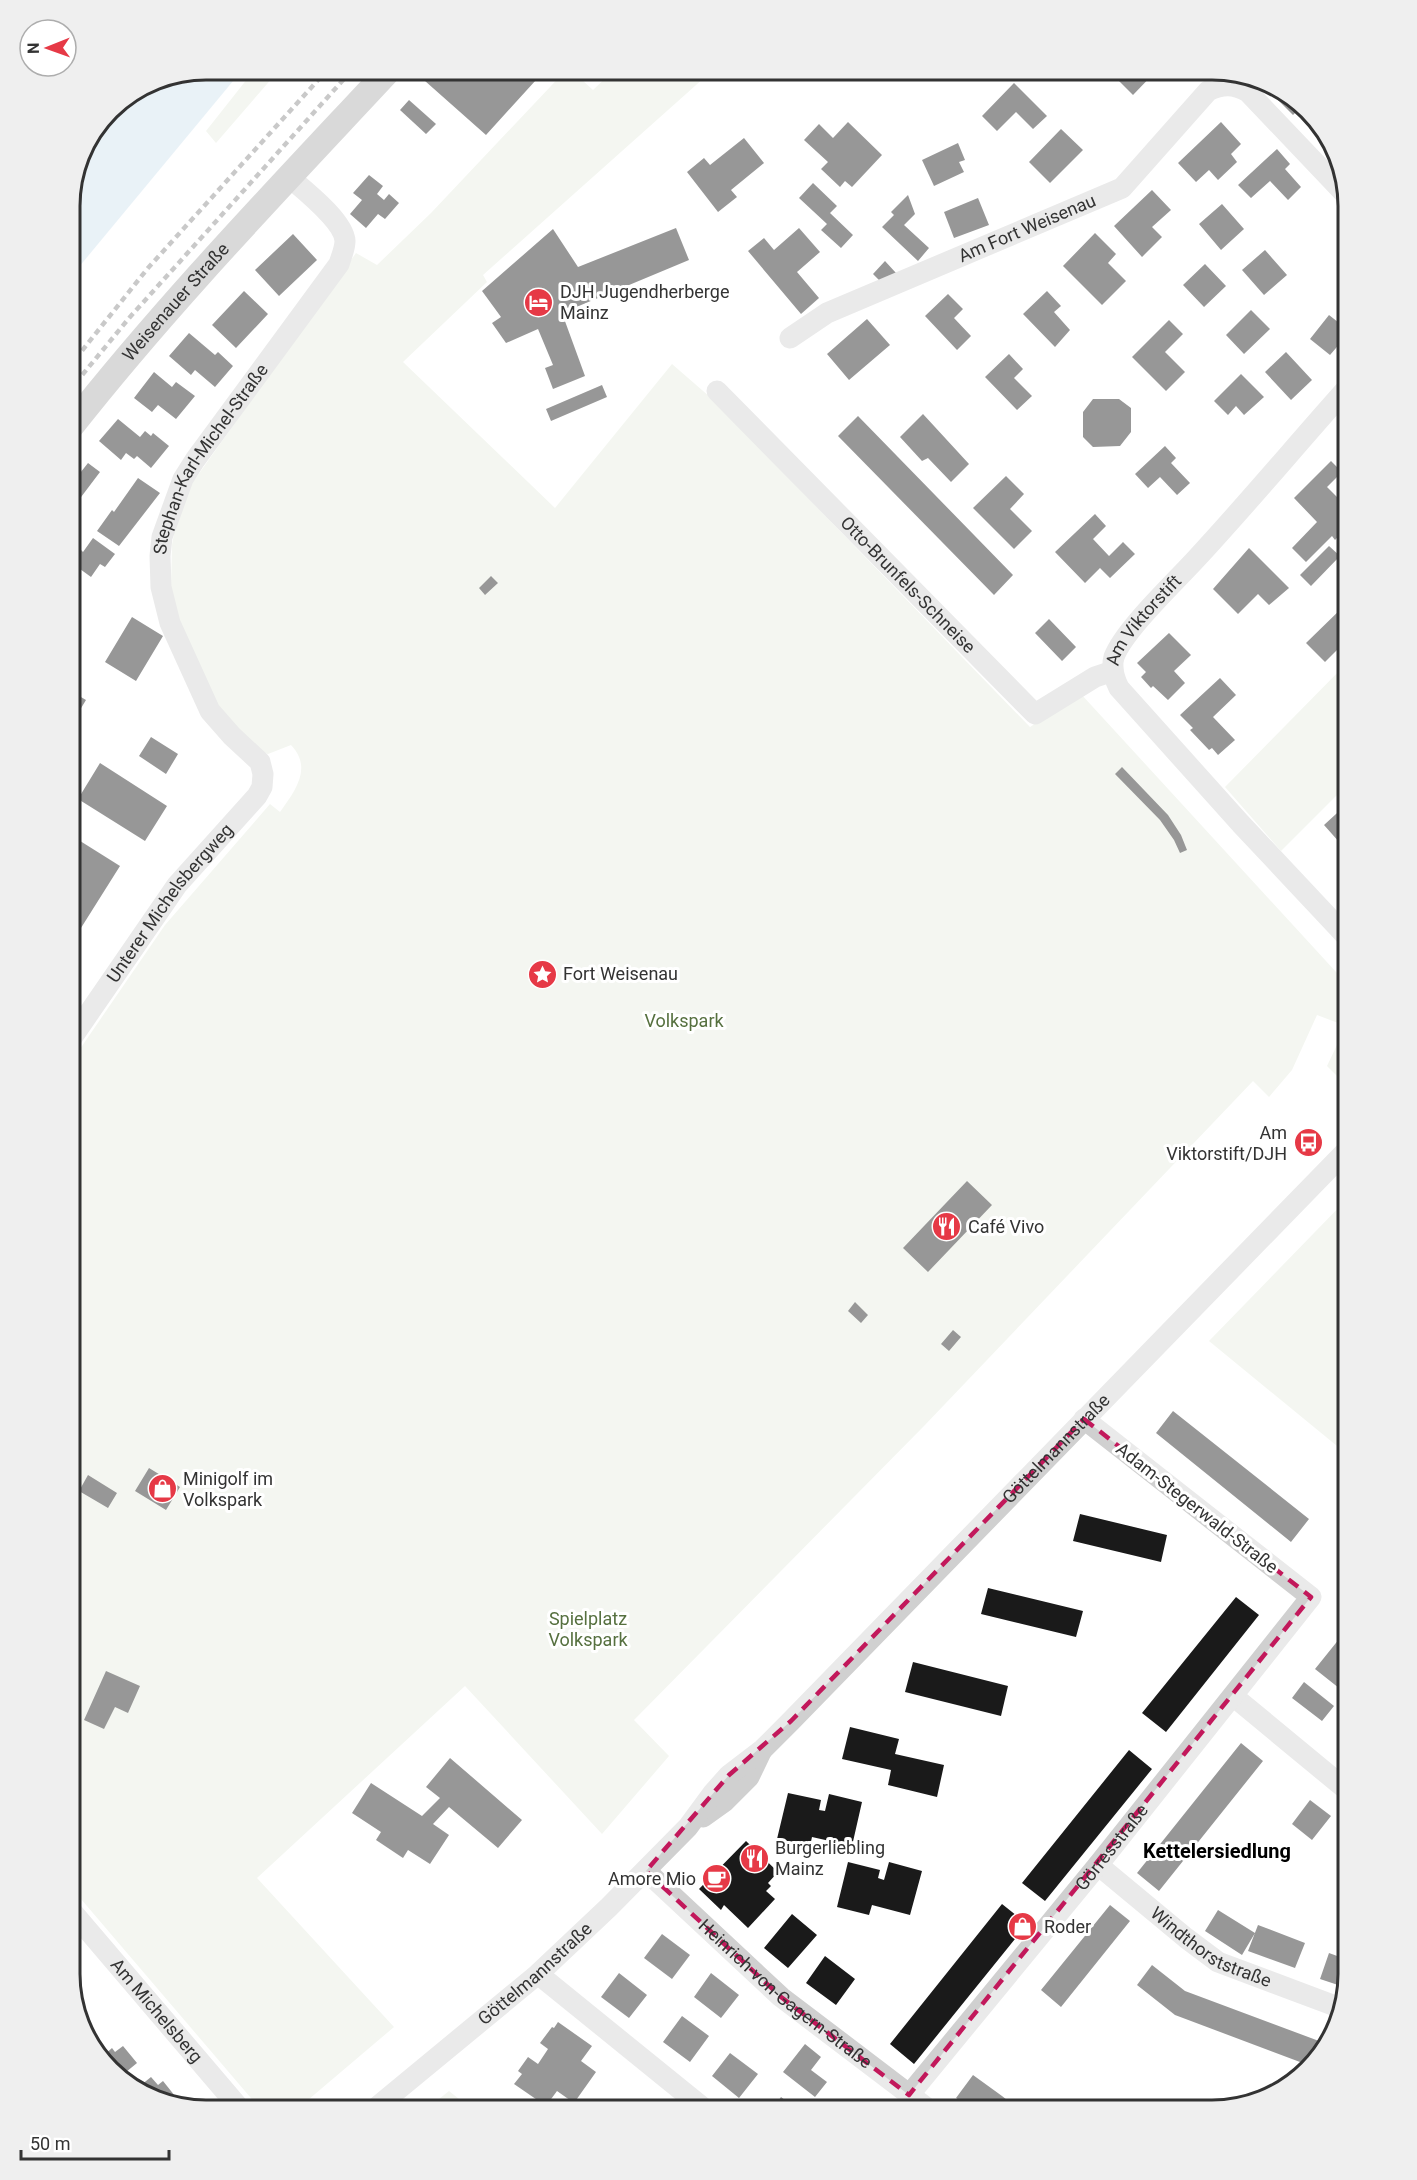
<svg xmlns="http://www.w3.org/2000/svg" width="1417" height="2180" font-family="Roboto,sans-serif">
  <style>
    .green { fill: #e6ecdf }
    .water { fill: #cfe2ee }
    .building { fill: #1a1a1a }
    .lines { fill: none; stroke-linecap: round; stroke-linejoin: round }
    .minor { stroke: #d0d0d0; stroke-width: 21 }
    .major { stroke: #ababab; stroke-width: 26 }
    .rail { stroke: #888; stroke-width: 4.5; stroke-dasharray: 6 4.5; stroke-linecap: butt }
    .marked { fill: none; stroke: #c2185b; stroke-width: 4.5; stroke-dasharray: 12 8; stroke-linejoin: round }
    .labels { text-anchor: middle; stroke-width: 6; stroke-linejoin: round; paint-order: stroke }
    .street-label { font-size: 18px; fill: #333; stroke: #fff }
    .poi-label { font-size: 18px; fill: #333; stroke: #fff; text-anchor: start }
    .park-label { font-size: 18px; fill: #56703f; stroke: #fff }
    .neighbourhood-label { font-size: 20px; font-weight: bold; fill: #000; stroke: #fff }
    .rim { fill: none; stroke: #333; stroke-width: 3 }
  </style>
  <rect width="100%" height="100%" fill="#fff"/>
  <path class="green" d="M255,69h25l-64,74 -10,-12z
    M567,69h3l23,21 22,-21h99l-231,206 4,7 -84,80 152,146 117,-144 38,33 320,330 51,-33 267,291v91l-6,5 -15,-15 19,-40 -29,-11 -25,55 -23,27 -16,-16 -329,345 -290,294 35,36 -67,78 -137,-148 -208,192 137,149 -99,84h-33l-193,-226v-820l96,-140 105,-121 10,8c15,-21 33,-44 11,-67l-23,9 -10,-3 -46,-50 -36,-84 -5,-28 1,-44 5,-28 11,-28 168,-236 21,12 54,-52z
    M1348,662v122l-67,67 -56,-64z
    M1348,1198v257l-139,-114z
    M449,2091l25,20h-50z"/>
  <path class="water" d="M205,69h38l-174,210v-82l11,-44 29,-44 44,-30z"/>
  <path class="building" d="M420,69h104l12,11 -50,55 -70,-62z
    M1123,69h35l-25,26 -18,-18z
    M1014,83l33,33 -14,13 -17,-17 -19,19 -15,-15z
    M1269,86l19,6 13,15 -8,8 -27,-27z
    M409,100l27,24 -10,10 -26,-24z
    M848,122l34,33 -30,32 -7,-6 -5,6 -19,-18 7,-7 -24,-22 15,-16 14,14z
    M1221,122l20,22 -10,10 6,8 -19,18 -9,-10 -13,12 -18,-19z
    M1061,129l22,21 -33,33 -21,-21z
    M744,138l20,25 -33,27 6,7 -19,15 -31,-40 17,-14 6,7z
    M958,143l7,17 -6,2 5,10 -30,14 -12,-26z
    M1277,149l13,15 -5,5 16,18 -13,13 -18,-19 -19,17 -13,-13z
    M369,175l14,11 -6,8 7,6 5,-6 10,9 -14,16 -7,-5 -12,14 -16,-14 12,-14 -9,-7z
    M813,183l24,23 -7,7 23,22 -12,13 -20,-18 6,-6 -28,-26z
    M1152,190l19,20 -19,17 10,10 -20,20 -28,-31z
    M908,195l7,19 -11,11 25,23 -11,13 -36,-34 12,-12 -3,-3z
    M978,198l11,27 -35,13 -10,-26z
    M1222,204l22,25 -23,21 -22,-26z
    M676,228l13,32 -127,53 23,63 -32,13 -8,-21 8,-3 -15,-36 -32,14 -14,-20 9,-6 -19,-26 71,-62 25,38z
    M799,228l21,24 -23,20 22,26 -18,16 -53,-63 16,-13 10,12z
    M1095,233l21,21 -8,9 18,18 -24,24 -39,-39z
    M293,234l24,26 -38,36 -24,-26z
    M1265,250l22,25 -23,20 -22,-25z
    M885,261l11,12 -12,12 -11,-11z
    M1205,264l21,22 -22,21 -21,-22z
    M244,291l24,23 -32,34 -24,-23z
    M1047,291l14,15 -7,6 16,18 -15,17 -32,-33z
    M948,294l15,15 -9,9 17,18 -14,14 -32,-34z
    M1251,310l19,19 -26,25 -18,-19z
    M1329,315l19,15v4l-18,21 -20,-16z
    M867,319l23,26 -41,35 -22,-26z
    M1169,320l14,14 -18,18 20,20 -19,19 -34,-34z
    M189,333l26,22 3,-3 15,14 -18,21 -20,-17 -4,5 -22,-19z
    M1286,352l26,28 -21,20 -26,-28z
    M1009,354l14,15 -9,9 18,18 -15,14 -32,-33z
    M154,372l18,15 4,-5 19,14 -19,23 -18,-14 -6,7 -18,-14z
    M1241,374l23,23 -20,18 -8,-9 -8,9 -14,-14z
    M602,385l5,12 -56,24 -5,-12z
    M1093,399h26l12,9v24l-11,14 -27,1 -10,-10v-25z
    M923,414l46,50 -18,18 -23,-24 -6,3 -22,-24z
    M858,416l155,159 -19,20 -156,-159z
    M118,419l22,18 5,-6 6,5 2,-3 16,13 -18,22 -14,-12 -3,3 -8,-6 -5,7 -22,-19z
    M1165,446l11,12 -5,5 19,20 -13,12 -17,-18 -12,11 -13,-14z
    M1331,461l11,11 -15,15 21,21v18l-13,14 -3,-4 -26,26 -14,-14 25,-26 -23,-24z
    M88,463l12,9 -31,41v-26z
    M1006,476l18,18 -14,15 22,22 -18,18 -41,-41z
    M138,478l22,15 -41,53 -22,-15 15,-21 2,2z
    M1095,514l11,12 -13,13 16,17 14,-14 12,12 -25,24 -10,-10 -15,15 -30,-31z
    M93,538l22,16 -10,13 -5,-3 -9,13 -22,-16 10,-13 4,4z
    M1329,546l11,10 -29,30 -11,-11z
    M1249,548l40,40 -20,17 -11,-11 -20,20 -25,-25z
    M491,576l7,7 -13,12 -6,-7z
    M1345,605l3,3v45l-7,-7 -16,16 -19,-19z
    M132,617l31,19 -27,45 -31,-19z
    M1049,619l27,28 -14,14 -27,-28z
    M1169,633l22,22 -17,16 11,12 -17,17 -15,-14 -2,2 -10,-11 5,-5 -9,-9z
    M1220,678l16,17 -23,22 22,23 -17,15 -6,-7 -3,2 -19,-20 3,-2 -13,-13z
    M69,690l17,10 -17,28z
    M151,737l27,17 -12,20 -27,-18z
    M100,763l67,43 -22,35 -67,-42z
    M1122,767l46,48 13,20 6,15 -7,3 -6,-13 -14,-20 -45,-46z
    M1348,803v49l-24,-27z
    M69,834l51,32 -51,81z
    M967,1181l25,24 -64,67 -25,-24z
    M855,1302l13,13 -7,8 -13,-12z
    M953,1330l8,7 -12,14 -8,-7z
    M1173,1411l136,108 -18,23 -135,-109z
    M69,1466l9,6 -9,15z
    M149,1468l31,19 -14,23 -31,-19z
    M88,1475l29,18 -9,15 -29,-17z
    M1080,1514l87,21 -6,27 -88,-21z
    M988,1588l95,23 -7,26 -95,-23z
    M1236,1597l23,18 -93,117 -24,-19z
    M1348,1628v33l-4,4 4,4v18l-4,5 -29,-23z
    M913,1662l95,24 -7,30 -96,-24z
    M106,1671l34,15 -12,27 -13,-6 -11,22 -20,-9z
    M1304,1682l30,24 -12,15 -30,-23z
    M850,1727l49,12 -4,15 49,11 -7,32 -49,-12 3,-15 -49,-11z
    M1241,1743l22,18 -104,130 -22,-18z
    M1129,1750l23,19 -107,132 -23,-18z
    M450,1758l72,62 -24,28 -49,-41 -16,17 16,11 -19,29 -22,-14 -5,8 -27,-18 5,-8 -29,-19 19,-30 51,33 18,-18 -14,-11z
    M788,1793l33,7 -2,10 6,1 4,-17 33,8 -10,44 -40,-9 -2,9 -33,-7z
    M1310,1800l21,16 -19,24 -20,-16z
    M1348,1833v22l-9,-6z
    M746,1841l32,31 -10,11 3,3 -5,5 9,8 -27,29 -24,-23 -3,5 -22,-21z
    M848,1862l32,8 -2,8 6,2 5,-18 33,9 -12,44 -38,-10 -3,10 -32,-8z
    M1002,1904l25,20 -113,140 -24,-20z
    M1110,1905l20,16 -69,86 -20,-17z
    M1218,1910l37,23 -13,22 -37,-24z
    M792,1914l25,21 -29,33 -24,-20z
    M1258,1925l47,18 -10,25 -47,-17z
    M662,1934l28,21 -18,24 -28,-21z
    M1329,1953l19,7v15l-4,12 -24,-8z
    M825,1956l30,23 -19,26 -30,-22z
    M1152,1965l33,26 142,53 -2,6 -17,15 -133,-50 -38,-30z
    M619,1973l28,22 -18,23 -28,-21z
    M711,1973l28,22 -18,23 -27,-21z
    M682,2016l27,20 -19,26 -27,-20z
    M558,2022l34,24 -11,15 15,11 -22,31 -17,-12 -11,15 -32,-22 8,-10 -4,-3 10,-14 10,7 10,-15 -8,-6 12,-16 2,1z
    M805,2044l16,13 -10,13 16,12 -12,15 -32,-25z
    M123,2046l14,17 -17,14 -18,-20 10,-9 3,4z
    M730,2053l28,21 -19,24 -27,-22z
    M973,2075l29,21 19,15h-46l-19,-13z
    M151,2077l7,8 5,-4 16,20 -3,3 -41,-14z
    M781,2097l18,14h-28z"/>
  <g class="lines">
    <g class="minor">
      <path id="s1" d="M790,338l37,-25 295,-125 86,-97c15,-7 25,-7 40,1l97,102"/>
      <path id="s2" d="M717,391l318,323 60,-37 18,-6"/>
      <path id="s3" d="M1348,938l-107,-114 -122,-136c-5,-10 -8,-20 -5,-31 10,-27 61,-75 82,-98 52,-56 101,-115 152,-172"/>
      <path id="s4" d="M69,1042l108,-157 80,-89 5,-9 1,-13 -3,-12 -28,-26 -22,-25 -40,-88 -9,-36 -1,-31 2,-19 21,-58 12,-19 144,-196c2,-7 6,-15 6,-23 -1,-20 -41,-51 -56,-64"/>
      <path d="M1233,1696l115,95"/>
      <path d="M703,1817l21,-15 25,-25 12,-25"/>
      <path id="s5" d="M1098,1865l88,73 32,24 120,45"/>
      <path id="s6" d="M646,1871l135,126 150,114"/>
      <path id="s7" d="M69,1908l173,203"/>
      <path d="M538,1974l169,137"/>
      <path id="s8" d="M909,2095l189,-230 213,-268 -227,-178"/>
      <path id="s9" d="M372,2111l166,-137 71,-67 79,-80 25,-34 16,-18 34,-26 28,-28 557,-572"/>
    </g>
    <path class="major" id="s10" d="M69,429c99,-126 212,-243 321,-360"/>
    <path class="rail" d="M69,367l79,-99 180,-199
      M69,391l61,-74 223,-248"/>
  </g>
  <path d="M0 0H1417V2180H0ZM1084,1419l227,178 -402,498 -128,-98 -135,-126 83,-96 62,-54z" fill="#fff" fill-opacity=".55" fill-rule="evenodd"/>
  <path class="marked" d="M1084,1419l227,178 -402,498 -128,-98 -135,-126 83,-96 62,-54z"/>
  <defs>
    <symbol id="hotel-disc" viewBox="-11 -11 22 22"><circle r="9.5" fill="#e63946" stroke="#fff"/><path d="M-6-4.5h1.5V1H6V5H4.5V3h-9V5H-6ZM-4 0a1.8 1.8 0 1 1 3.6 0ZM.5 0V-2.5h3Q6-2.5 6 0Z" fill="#fff"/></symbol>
    <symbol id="sight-disc" viewBox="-11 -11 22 22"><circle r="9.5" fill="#e63946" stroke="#fff"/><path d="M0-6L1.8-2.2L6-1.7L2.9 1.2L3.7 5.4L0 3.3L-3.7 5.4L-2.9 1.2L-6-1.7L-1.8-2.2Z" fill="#fff"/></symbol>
    <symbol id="bus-disc" viewBox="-11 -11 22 22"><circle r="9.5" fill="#e63946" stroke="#fff"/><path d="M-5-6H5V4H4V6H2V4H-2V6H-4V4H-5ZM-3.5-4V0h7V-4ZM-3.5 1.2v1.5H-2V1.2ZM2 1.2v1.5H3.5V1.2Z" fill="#fff"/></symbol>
    <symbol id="restaurant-disc" viewBox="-11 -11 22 22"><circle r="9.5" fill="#e63946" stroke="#fff"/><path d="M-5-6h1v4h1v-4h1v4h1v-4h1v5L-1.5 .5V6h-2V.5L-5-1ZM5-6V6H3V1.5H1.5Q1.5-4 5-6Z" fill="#fff"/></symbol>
    <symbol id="shop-disc" viewBox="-11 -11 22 22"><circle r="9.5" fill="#e63946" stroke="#fff"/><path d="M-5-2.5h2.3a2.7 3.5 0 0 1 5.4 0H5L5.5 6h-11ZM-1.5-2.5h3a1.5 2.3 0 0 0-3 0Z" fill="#fff"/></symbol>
    <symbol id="cafe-disc" viewBox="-11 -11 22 22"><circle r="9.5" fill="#e63946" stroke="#fff"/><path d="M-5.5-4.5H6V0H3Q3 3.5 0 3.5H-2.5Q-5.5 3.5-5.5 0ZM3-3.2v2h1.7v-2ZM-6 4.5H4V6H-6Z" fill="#fff"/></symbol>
  </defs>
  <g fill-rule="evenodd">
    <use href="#hotel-disc" x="522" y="286" width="33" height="33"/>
    <use href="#sight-disc" x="526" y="958" width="33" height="33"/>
    <use href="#bus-disc" x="1292" y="1126" width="33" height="33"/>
    <use href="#restaurant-disc" x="930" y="1210" width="33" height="33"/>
    <use href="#shop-disc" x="146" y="1472" width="33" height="33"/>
    <use href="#restaurant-disc" x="738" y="1842" width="33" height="33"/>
    <use href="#cafe-disc" x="700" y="1862" width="33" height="33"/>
    <use href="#shop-disc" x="1006" y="1910" width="33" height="33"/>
  </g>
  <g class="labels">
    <g class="street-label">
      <text dy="6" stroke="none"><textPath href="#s1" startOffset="262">Am Fort Weisenau</textPath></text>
      <text dy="6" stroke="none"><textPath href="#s10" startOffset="166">Weisenauer Straße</textPath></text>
      <text dy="6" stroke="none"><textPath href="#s4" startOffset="693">Stephan-Karl-Michel-Straße</textPath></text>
      <text dy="6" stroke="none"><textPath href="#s2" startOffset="272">Otto-Brunfels-Schneise</textPath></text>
      <text dy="6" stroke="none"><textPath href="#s3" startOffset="418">Am Viktorstift</textPath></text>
      <text dy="6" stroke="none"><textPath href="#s4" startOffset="172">Unterer Michelsbergweg</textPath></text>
      <text dy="6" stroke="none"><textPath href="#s9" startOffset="954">Göttelmannstraße</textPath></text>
      <text transform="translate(1197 1508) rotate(38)" y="6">Adam-Stegerwald-Straße</text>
      <text dy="6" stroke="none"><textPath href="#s8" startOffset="320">Görresstraße</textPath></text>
      <text dy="6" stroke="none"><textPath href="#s5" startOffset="141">Windthorststraße</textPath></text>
      <text dy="6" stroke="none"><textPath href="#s9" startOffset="213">Göttelmannstraße</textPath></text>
      <text dy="6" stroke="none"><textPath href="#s6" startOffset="186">Heinrich-von-Gagern-Straße</textPath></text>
      <text dy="6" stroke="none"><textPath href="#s7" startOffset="135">Am Michelsberg</textPath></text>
    </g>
    <g class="poi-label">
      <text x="560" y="298">DJH Jugendherberge<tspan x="560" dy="21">Mainz</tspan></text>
      <text x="563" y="980">Fort Weisenau</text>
      <text x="1287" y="1139" text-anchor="end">Am<tspan x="1287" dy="21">Viktorstift/DJH</tspan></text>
      <text x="968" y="1233">Café Vivo</text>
      <text x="183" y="1485">Minigolf im<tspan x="183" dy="21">Volkspark</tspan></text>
      <text x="775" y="1854">Burgerliebling<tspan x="775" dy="21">Mainz</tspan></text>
      <text x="696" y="1885" text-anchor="end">Amore Mio</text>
      <text x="1044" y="1933">Roder</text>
    </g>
    <g class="park-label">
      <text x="684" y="1027">Volkspark</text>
      <text x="588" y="1625">Spielplatz<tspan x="588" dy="21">Volkspark</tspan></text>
    </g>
    <g class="neighbourhood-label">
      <text x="1217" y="1858">Kettelersiedlung</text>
    </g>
  </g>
  <path d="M0 0H1417V2180H0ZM206 80H1212A126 126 0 0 1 1338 206V1974A126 126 0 0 1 1212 2100H206A126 126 0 0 1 80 1974V206A126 126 0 0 1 206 80Z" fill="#efefef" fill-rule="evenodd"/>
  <path class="rim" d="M206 80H1212A126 126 0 0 1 1338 206V1974A126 126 0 0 1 1212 2100H206A126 126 0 0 1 80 1974V206A126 126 0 0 1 206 80Z"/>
  <g transform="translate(48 48) rotate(269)"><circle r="28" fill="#ffffff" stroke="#adadad" stroke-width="1.5"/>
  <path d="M0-4.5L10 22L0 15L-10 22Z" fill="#e63946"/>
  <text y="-9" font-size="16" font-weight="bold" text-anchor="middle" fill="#333333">N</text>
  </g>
  <path d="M21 2150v9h148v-9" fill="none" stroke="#333333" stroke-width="3"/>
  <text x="30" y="2150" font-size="18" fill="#333333" stroke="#ffffff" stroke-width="4.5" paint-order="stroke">50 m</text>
</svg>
